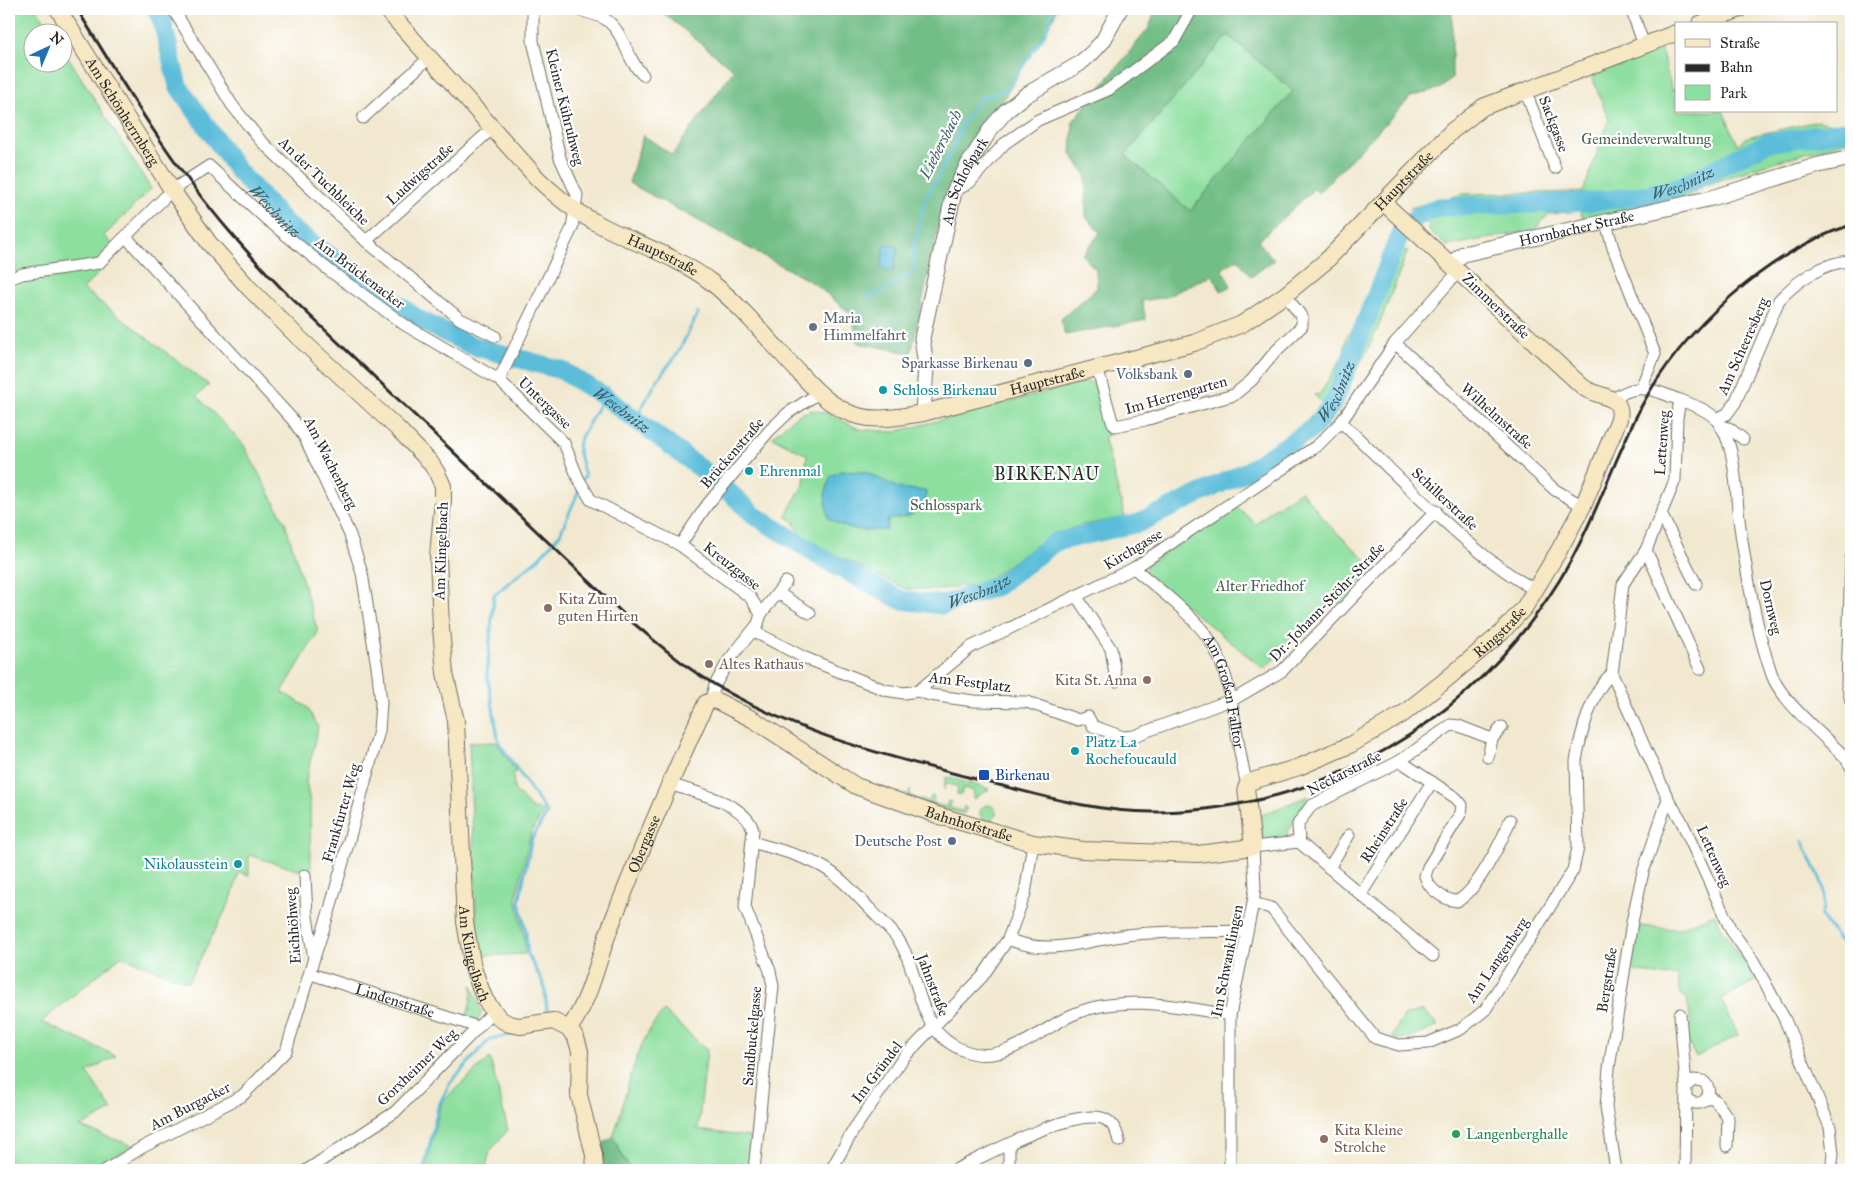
<svg xmlns="http://www.w3.org/2000/svg" width="1860" height="1179" font-family="'IM FELL Great Primer',serif">
  <style>
    .green { fill: #8ddf9f; stroke: #5c8565 }
    .forest { fill: #72be86; stroke: #4e7458; fill-rule: evenodd }
    .water { fill: #5bbdda; stroke: #437482 }
    .lines { fill: none; stroke-linecap: round; stroke-linejoin: round }
    .stream { stroke: #5bbdda; stroke-width: 3 }
    .river { stroke: #5bbdda; stroke-width: 19 }
    .minor-casing { stroke: #706d64; stroke-width: 13 }
    .tertiary-casing { stroke: #706d64; stroke-width: 17 }
    .secondary-casing { stroke: #706d64; stroke-width: 18 }
    .minor { stroke: #fff; stroke-width: 11 }
    .tertiary { stroke: #fff; stroke-width: 15 }
    .secondary { stroke: #f7e8c3; stroke-width: 16 }
    .rail { stroke: #2b2b2b; stroke-width: 3 }
    .worship-dot { fill: #6b7280; stroke: #fff; stroke-width: 2 }
    .service-dot { fill: #5c6f8a; stroke: #fff; stroke-width: 2 }
    .culture-dot { fill: #0f9aa8; stroke: #fff; stroke-width: 2 }
    .education-dot { fill: #8d6e63; stroke: #fff; stroke-width: 2 }
    .transit-dot { fill: #1a4fb4; stroke: #fff; stroke-width: 2 }
    .leisure-dot { fill: #2e9e5b; stroke: #fff; stroke-width: 2 }
    .labels { text-anchor: middle; stroke-width: 4.5; stroke-linejoin: round; paint-order: stroke }
    .street-label { font-size: 15px; fill: #2b2b2b; stroke: #fff }
    .park-label { font-size: 15px; fill: #48614e; stroke: #fff }
    .worship-label { font-size: 15px; fill: #5b616d; stroke: #fff; text-anchor: start }
    .service-label { font-size: 15px; fill: #4e5e75; stroke: #fff; text-anchor: end }
    .culture-label { font-size: 15px; fill: #0d838f; stroke: #fff; text-anchor: start }
    .education-label { font-size: 15px; fill: #785e54; stroke: #fff; text-anchor: start }
    .transit-label { font-size: 15px; fill: #164399; stroke: #fff; text-anchor: start }
    .leisure-label { font-size: 15px; fill: #27864d; stroke: #fff; text-anchor: start }
    .water-label { font-size: 16px; font-style: italic; fill: #3c5e68; stroke: #fff }
    .quarter-label { font-size: 18px; letter-spacing: 1px; fill: #2b2b2b; stroke: #fff }
  </style>
  <rect width="100%" height="100%" fill="#fff"/>
  <filter id="ink" filterUnits="userSpaceOnUse"><feTurbulence type="fractalNoise" baseFrequency=".02" numOctaves="2"/><feDisplacementMap in="SourceGraphic" scale="10" xChannelSelector="R" yChannelSelector="G"/><feConvolveMatrix kernelMatrix="1 2 1 2 8 2 1 2 1" color-interpolation-filters="sRGB"/></filter>
  <filter id="wash" filterUnits="userSpaceOnUse"><feTurbulence type="fractalNoise" baseFrequency=".0096" numOctaves="4" result="noise"/><feDisplacementMap in="SourceGraphic" scale="20" xChannelSelector="R" yChannelSelector="G"/><feGaussianBlur stdDeviation="1.12" result="paint"/><feColorMatrix in="noise" values="0 0 0 0 0 0 0 0 0 0 0 0 0 0 0 0 0 1.4 0 .05"/><feComposite in="paint" operator="in"/></filter>
  <g filter="url(#wash)">
    <rect width="100%" height="100%" fill="#f1e8cf"/>
    <path class="green" d="M9,9h28l15,23h-20v30h30l1,-13 88,140 -47,47 16,16 -37,37 126,96 -12,11 46,48 42,78 33,110 -36,60 25,15 11,20 -12,54 4,22 1,71 -62,-19v20l-10,-3 -8,28 -43,82 -67,-26 -80,66 75,34 -29,16 25,38 -32,17 54,19 -28,16 -10,8h-87z
      M1228,35l65,56 -103,120 -65,-56z
      M1661,49l11,41 4,-1v22h47l15,34 9,-8 71,-16 21,4 12,-2v17l-87,25 -61,21 -25,16 -51,11 -44,5 -3,-7 -31,3 -21,23 -6,-5 -75,14 -20,-17 3,-3 -20,-18 53,-14 120,-2 26,-72 -18,-46z
      M1408,250c-21,54 -39,114 -80,157l-14,-12 6,-1 24,-40 2,-16 26,-35 13,-35 11,-15z
      M1088,381l8,5 13,49 -5,2 21,80 -46,9 -25,9 -16,9 -55,39 -46,7 -31,-1 -99,-48 -10,-7 3,-3 -6,-6 1,-3 -10,-6 19,-32 3,-29 -35,-18 25,-22 15,-5 15,3 32,16 36,3z
      M1301,491l30,36 45,43 -34,35 -7,-5 -71,69 -119,-96 1,-8 90,-59 20,18 14,-13z
      M496,742l20,30h-3l1,17 18,20 13,1 -14,22 -15,67 9,41v14l-47,2 -9,-213z
      M946,777l43,12 -1,1 -15,9 1,-8 -11,-3 -2,7 -4,-1 1,-7 -12,-4 -2,7z
      M910,790v6l19,6 2,-6 3,1 -1,6 13,4 2,-6 3,1 -1,6 13,3 1,-5 3,3 -4,5 -55,-15z
      M1308,796l-23,41 -23,4 -3,-25z
      M980 813a8 8 0 1 1 16 0a8 8 0 1 1-16 0Z
      M1715,914l7,16 35,50 -36,19 17,36 -42,22 -8,-14 -3,-17 6,-1 -4,-27 -7,-4 -3,-19 -14,1 -29,-5 -3,-3 7,-42 39,3z
      M472,985l10,28 -4,7h-12l5,-20z
      M1422,1010l16,15 -17,9 -25,6 -4,-4 12,-20z
      M664,1011l43,39 -9,80 53,7 -2,33h-119l-17,-33c15,-42 19,-92 51,-126z
      M490,1058l18,72 -18,21 -5,19h-61l18,-69z"/>
    <path class="forest" d="M658,9h398l-2,8 -108,175 -35,161 -53,-10 -6,-28 -37,-31 -186,-101 14,-48 29,20 62,-85z
      M1156,9h296v69l-11,10 -30,9 -93,96 -4,-4 -56,52 16,19 -23,17 -13,-18 -16,10 9,17 -10,5 -9,-16 -46,22 -24,4 4,19 -81,15 -4,-16 36,-31 -1,-18 -14,-15 18,-22 -14,-16v-42l-15,-21 2,-33 76,-93zM1228,35l65,56 -103,120 -65,-56z
      M613,1137l17,33h-30l-1,-24z"/>
    <path class="water" d="M885,244l13,3 -5,24 -13,-3z
      M840,471l26,1 32,16 28,3 -1,14 -16,11 -21,4 -1,10c-23,1 -40,1 -59,-12l-3,-24 6,-18z"/>
    <g class="lines">
      <path class="stream" d="M868,297l21,-10 25,-15v-24l10,-46 29,-53 9,-25 17,-25 28,-10 38,-55 9,-25
        M636,418l22,-39 20,-26 20,-40
        M583,479l2,-3 -7,-26 1,-9 25,-45
        M1803,841c10,31 28,39 18,75l17,23 13,11
        M548,1017l-4,-32 -16,-30 -2,-24 -7,-30 13,-63 15,-25 -48,-70 -12,-70 7,-78 45,-37 21,-24 20,-46
        M424,1170l14,-63 12,-24 40,-44 30,-6"/>
      <path class="river" id="s1" d="M156,9l6,12 16,65 60,85 50,55 130,93 52,26 91,25 43,26 112,84 38,35 77,48 70,37 42,5 54,-19 58,-44 84,-19 110,-53 64,-42 21,-26 66,-168 15,-16 23,-11 153,-5 60,-8 28,-7 88,-44 84,-13"/>
    </g>
  </g>
  <g filter="url(#ink)">
    <g class="lines">
      <defs>
        <g id="minor">
          <path d="M173,9l59,96 28,35 106,101 94,78 35,17"/>
          <path d="M575,9c10,3 22,5 30,10 20,13 21,41 38,56"/>
          <path d="M1631,9l13,36"/>
          <path d="M1525,90l30,78"/>
          <path d="M363,118l67,-61"/>
          <path d="M954,192l16,-10 34,-38 34,-24 70,-30 66,-49 18,-32"/>
          <path d="M1606,223l7,25 42,106 -14,34"/>
          <path d="M126,237l166,182 13,19 45,97 12,38 16,100 3,30 -2,28 -49,178 -16,49"/>
          <path d="M366,241l127,-113"/>
          <path d="M9,279l13,-5 77,-11 73,-73 37,-24 56,52 65,53 75,54 94,55 65,63 14,35 13,22 89,45 70,52 11,17"/>
          <path d="M1395,343l160,147 28,16"/>
          <path d="M1097,367l15,54 3,5 30,-6 89,-25 18,-15 23,-28 27,-26v-9l-17,-22"/>
          <path d="M499,380l73,-152 5,-33 -17,-37 -27,-117v-32"/>
          <path d="M1614,399c18,-14 33,-12 53,-4 14,6 37,12 48,23 23,25 20,77 25,109 7,48 16,103 32,148 9,26 53,62 73,82l6,10"/>
          <path d="M1680,400l-3,18 -2,62 -29,70 -23,34 -11,90 56,125 13,21 50,110 23,32 31,58 45,107 3,27 -2,16"/>
          <path d="M1716,419l11,-5 8,-11 44,-103c18,-19 44,-38 72,-39"/>
          <path d="M1341,422c59,55 125,129 194,168"/>
          <path d="M1720,426l9,2 14,11"/>
          <path d="M1662,516l34,68"/>
          <path d="M680,545l27,-40 62,-74 19,-18 31,-20"/>
          <path d="M1646,550l54,119"/>
          <path d="M1851,558l-4,126 4,17"/>
          <path id="s2" d="M1134,568c23,20 59,47 75,71 26,38 25,101 38,145"/>
          <path d="M778,593l32,20"/>
          <path d="M1077,597l34,52 5,32"/>
          <path d="M753,631l50,26 82,33 19,3 14,-2 53,-44 163,-79 184,-123 23,-23 54,-79 64,-72"/>
          <path d="M918,691l12,4 44,6 53,1 51,18 10,-3 5,9 30,11 11,-1 102,-38 46,-27 154,-160"/>
          <path d="M711,700l4,-15 14,-25 29,-36 3,-10 25,-32"/>
          <path d="M1488,757l4,-18"/>
          <path d="M1400,761l51,-36 8,1 33,13 10,-12"/>
          <path d="M669,784c24,8 76,18 84,46l-8,77 25,64 3,15 -19,184"/>
          <path d="M752,842c24,7 49,13 71,25 19,11 33,28 48,43 10,11 23,21 30,34 22,38 14,88 64,107 39,15 74,-21 107,-36 48,-22 108,-8 158,0"/>
          <path d="M1299,842l-1,-18 13,-18 89,-45 56,37 6,7 -1,8 -33,54 -3,9c4,14 19,24 32,25 19,-8 46,-62 53,-81"/>
          <path d="M1329,868l20,-33"/>
          <path d="M1361,894l71,-112"/>
          <path d="M1253,903l18,5 104,130 24,7 29,-2 33,-14 24,-19 88,-140 5,-22 -2,-87c4,-24 16,-73 36,-87"/>
          <path d="M1008,939c44,19 83,-1 128,-5 37,-3 74,-2 111,-3"/>
          <path id="s3" d="M311,974l167,53"/>
          <path d="M1680,1014l6,72 -1,84"/>
          <path d="M1686,1086l8,-6 9,1c15,12 -3,32 -17,17"/>
          <path d="M1708,1098l7,2 13,18 -1,28"/>
          <path d="M1009,1144v26"/>
          <path d="M106,1170l35,-22 101,-52 44,-45 28,-93 -7,-41 -2,-42"/>
          <path d="M307,1170l88,-58 98,-100"/>
          <path d="M831,1170l23,-41 50,-72 78,-80 26,-38 17,-45 8,-51"/>
          <path d="M955,1170c31,-15 114,-60 147,-52 10,3 15,14 17,23"/>
          <path d="M1230,1170v-155l23,-112 2,-15 -2,-41 46,-5 134,114"/>
          <path d="M1616,1170l-10,-63 3,-39 23,-146 11,-50 25,-73"/>
        </g>
        <g id="tertiary">
          <path id="s4" d="M1451,264l12,-10 249,-56 107,-33 32,-7"/>
          <path id="s5" d="M923,413l3,-47 -4,-28 32,-146 15,-29 23,-36 14,-16 20,-16 53,-31 13,-11 11,-12 17,-32"/>
        </g>
        <g id="secondary">
          <path id="s6" d="M58,9l114,181 37,53 40,45 49,49 100,92 32,33 7,11 6,13v14l-5,56 3,72 4,45 11,48 9,201 8,46 12,32 15,19 9,5 11,2 33,-5 16,8 7,9 4,13 -1,44 15,60 1,15"/>
          <path id="s7" d="M386,9l152,170c17,16 34,31 55,42 38,22 83,34 118,61 30,24 56,56 82,84 16,17 31,35 52,45 25,13 52,6 78,2l271,-70 48,-19 43,-29 41,-34 126,-130 31,-24 193,-74"/>
          <path d="M1700,24l40,-15"/>
          <path id="s8" d="M569,1029c23,-32 29,-72 44,-109 29,-73 60,-145 93,-217l7,-3 4,1 37,19 102,66 84,30 93,27 50,7 115,4 55,-7 -7,-59 3,-6 50,-15 51,-22 53,-31 39,-31 59,-50 23,-25 34,-56 25,-46 36,-87c5,-26 -21,-20 -36,-32l-199,-184"/>
        </g>
      </defs>
      <use href="#minor" class="minor-casing"/>
      <use href="#tertiary" class="tertiary-casing"/>
      <use href="#secondary" class="secondary-casing"/>
      <use href="#minor" class="minor"/>
      <use href="#tertiary" class="tertiary"/>
      <use href="#secondary" class="secondary"/>
      <path class="rail" d="M77,9c46,75 95,156 153,223 16,19 34,38 51,56l351,334c22,18 43,37 66,52 92,61 204,86 309,113 49,13 100,26 151,25 167,-3 313,-90 401,-231 34,-55 53,-117 82,-174 40,-76 127,-156 210,-182"/>
    </g>
  </g>
  <circle class="worship-dot" cx="813" cy="327" r="5"/>
  <g class="service-dot">
    <circle cx="1028" cy="363" r="5"/>
    <circle cx="1188" cy="374" r="5"/>
    <circle cx="952" cy="841" r="5"/>
  </g>
  <g class="culture-dot">
    <circle cx="883" cy="390" r="5"/>
    <circle cx="749" cy="471" r="5"/>
    <circle cx="1075" cy="751" r="5"/>
    <circle cx="238" cy="864" r="5"/>
  </g>
  <g class="education-dot">
    <circle cx="548" cy="608" r="5"/>
    <circle cx="709" cy="664" r="5"/>
    <circle cx="1147" cy="680" r="5"/>
    <circle cx="1324" cy="1139" r="5"/>
  </g>
  <rect class="transit-dot" x="978" y="769" width="12" height="12" rx="2.5"/>
  <circle class="leisure-dot" cx="1456" cy="1134" r="5"/>
  <g class="labels">
    <g class="street-label">
      <text transform="translate(565 107) rotate(76)" y="5">Kleiner Kühruhweg</text>
      <text dy="5" stroke="none"><textPath href="#s6" startOffset="121">Am Schönherrnberg</textPath></text>
      <text transform="translate(1554 124) rotate(69)" y="5">Sackgasse</text>
      <text transform="translate(420 174) rotate(-42)" y="5">Ludwigstraße</text>
      <text transform="translate(324 181) rotate(44)" y="5">An der Tuchbleiche</text>
      <text dy="5" stroke="none"><textPath href="#s7" startOffset="1245">Hauptstraße</textPath></text>
      <text dy="5" stroke="none"><textPath href="#s5" startOffset="239">Am Schloßpark</textPath></text>
      <text dy="5" stroke="none"><textPath href="#s4" startOffset="132">Hornbacher Straße</textPath></text>
      <text dy="5" stroke="none"><textPath href="#s7" startOffset="375">Hauptstraße</textPath></text>
      <text transform="translate(360 273) rotate(37)" y="5">Am Brückenacker</text>
      <text transform="translate(1496 306) rotate(44)" y="5">Zimmerstraße</text>
      <text transform="translate(1743 346) rotate(-66)" y="5">Am Scheeresberg</text>
      <text dy="5" stroke="none"><textPath href="#s7" startOffset="825">Hauptstraße</textPath></text>
      <text transform="translate(1176 395) rotate(-16)" y="5">Im Herrengarten</text>
      <text transform="translate(545 403) rotate(44)" y="5">Untergasse</text>
      <text transform="translate(1497 416) rotate(42)" y="5">Wilhelmstraße</text>
      <text transform="translate(1662 443) rotate(-86)" y="5">Lettenweg</text>
      <text transform="translate(732 453) rotate(-49)" y="5">Brückenstraße</text>
      <text transform="translate(331 463) rotate(63)" y="5">Am Wachenberg</text>
      <text transform="translate(1445 499) rotate(43)" y="5">Schillerstraße</text>
      <text transform="translate(1133 549) rotate(-31)" y="5">Kirchgasse</text>
      <text transform="translate(441 551) rotate(-88)" y="5">Am Klingelbach</text>
      <text transform="translate(732 566) rotate(38)" y="5">Kreuzgasse</text>
      <text transform="translate(1327 602) rotate(-46)" y="5">Dr.-Johann-Stöhr-Straße</text>
      <text transform="translate(1771 607) rotate(77)" y="5">Dornweg</text>
      <text dy="5" stroke="none"><textPath href="#s8" startOffset="1298">Ringstraße</textPath></text>
      <text transform="translate(970 682) rotate(7)" y="5">Am Festplatz</text>
      <text dy="5" stroke="none"><textPath href="#s2" startOffset="159">Am Großen Falltor</textPath></text>
      <text transform="translate(1344 773) rotate(-27)" y="5">Neckarstraße</text>
      <text transform="translate(341 813) rotate(-74)" y="5">Frankfurter Weg</text>
      <text dy="5" stroke="none"><textPath href="#s8" startOffset="648">Bahnhofstraße</textPath></text>
      <text transform="translate(1384 830) rotate(-57)" y="5">Rheinstraße</text>
      <text dy="5" stroke="none"><textPath href="#s8" startOffset="200">Obergasse</textPath></text>
      <text transform="translate(1714 856) rotate(66)" y="5">Lettenweg</text>
      <text transform="translate(293 926) rotate(-94)" y="5">Eichhöhweg</text>
      <text dy="5" stroke="none"><textPath href="#s6" startOffset="1088">Am Klingelbach</textPath></text>
      <text transform="translate(1497 960) rotate(-56)" y="5">Am Langenberg</text>
      <text transform="translate(1227 961) rotate(-79)" y="5">Im Schwanklingen</text>
      <text transform="translate(1607 980) rotate(-81)" y="5">Bergstraße</text>
      <text transform="translate(933 985) rotate(69)" y="5">Jahnstraße</text>
      <text dy="5" stroke="none"><textPath href="#s3" startOffset="88">Lindenstraße</textPath></text>
      <text transform="translate(752 1036) rotate(-85)" y="5">Sandbuckelgasse</text>
      <text transform="translate(417 1067) rotate(-44)" y="5">Gorxheimer Weg</text>
      <text transform="translate(877 1072) rotate(-53)" y="5">Im Gründel</text>
      <text transform="translate(190 1106) rotate(-27)" y="5">Am Burgacker</text>
    </g>
    <g class="park-label">
      <text x="1646" y="144">Gemeindeverwaltung</text>
      <text x="946" y="510">Schlosspark</text>
      <text x="1260" y="591">Alter Friedhof</text>
    </g>
    <g class="worship-label">
      <text x="823" y="323">Maria<tspan x="823" dy="17">Himmelfahrt</tspan></text>
    </g>
    <g class="service-label">
      <text x="1018" y="368">Sparkasse Birkenau</text>
      <text x="1178" y="379">Volksbank</text>
      <text x="942" y="846">Deutsche Post</text>
    </g>
    <g class="culture-label">
      <text x="893" y="395">Schloss Birkenau</text>
      <text x="759" y="476">Ehrenmal</text>
      <text x="1085" y="747">Platz La<tspan x="1085" dy="17">Rochefoucauld</tspan></text>
      <text x="228" y="869" text-anchor="end">Nikolausstein</text>
    </g>
    <g class="education-label">
      <text x="558" y="604">Kita Zum<tspan x="558" dy="17">guten Hirten</tspan></text>
      <text x="719" y="669">Altes Rathaus</text>
      <text x="1137" y="685" text-anchor="end">Kita St. Anna</text>
      <text x="1334" y="1135">Kita Kleine<tspan x="1334" dy="17">Strolche</tspan></text>
    </g>
    <g class="transit-label">
      <text x="995" y="780">Birkenau</text>
    </g>
    <g class="leisure-label">
      <text x="1466" y="1139">Langenberghalle</text>
    </g>
    <g class="water-label">
      <text transform="translate(940 144) rotate(-63)" y="6">Liebersbach</text>
      <text dy="6" stroke="none"><textPath href="#s1" startOffset="1949">Weschnitz</textPath></text>
      <text dy="6" stroke="none"><textPath href="#s1" startOffset="239">Weschnitz</textPath></text>
      <text dy="6" stroke="none"><textPath href="#s1" startOffset="1484">Weschnitz</textPath></text>
      <text dy="6" stroke="none"><textPath href="#s1" startOffset="644">Weschnitz</textPath></text>
      <text dy="6" stroke="none"><textPath href="#s1" startOffset="1064">Weschnitz</textPath></text>
    </g>
    <g class="quarter-label">
      <text x="1047" y="480">BIRKENAU</text>
    </g>
  </g>
  <rect width="1860" height="1179" fill="none" stroke="#fff" stroke-width="30"/>
  <rect x="1675" y="22" width="162" height="90" fill="#ffffff" stroke="#aaaaaa"/>
  <rect x="1685" y="39" width="25" height="8" fill="#f7e8c3" stroke="#aaaaaa"/>
  <text x="1720" y="48" font-size="15" fill="#2b2b2b">Straße</text>
  <rect x="1685" y="64" width="25" height="8" fill="#2b2b2b" stroke="#aaaaaa"/>
  <text x="1720" y="72" font-size="15" fill="#2b2b2b">Bahn</text>
  <rect x="1685" y="85" width="25" height="15" fill="#8ddf9f" stroke="#aaaaaa"/>
  <text x="1720" y="98" font-size="15" fill="#2b2b2b">Park</text>
  <g transform="translate(48 48) rotate(44)"><circle r="24" fill="#ffffff" stroke="#aaaaaa"/>
  <path d="M0-4L9 19L0 12L-9 19Z" fill="#1f6fb2"/>
  <text y="-8" font-size="14" font-weight="bold" text-anchor="middle" fill="#2b2b2b">N</text>
  </g>
</svg>
